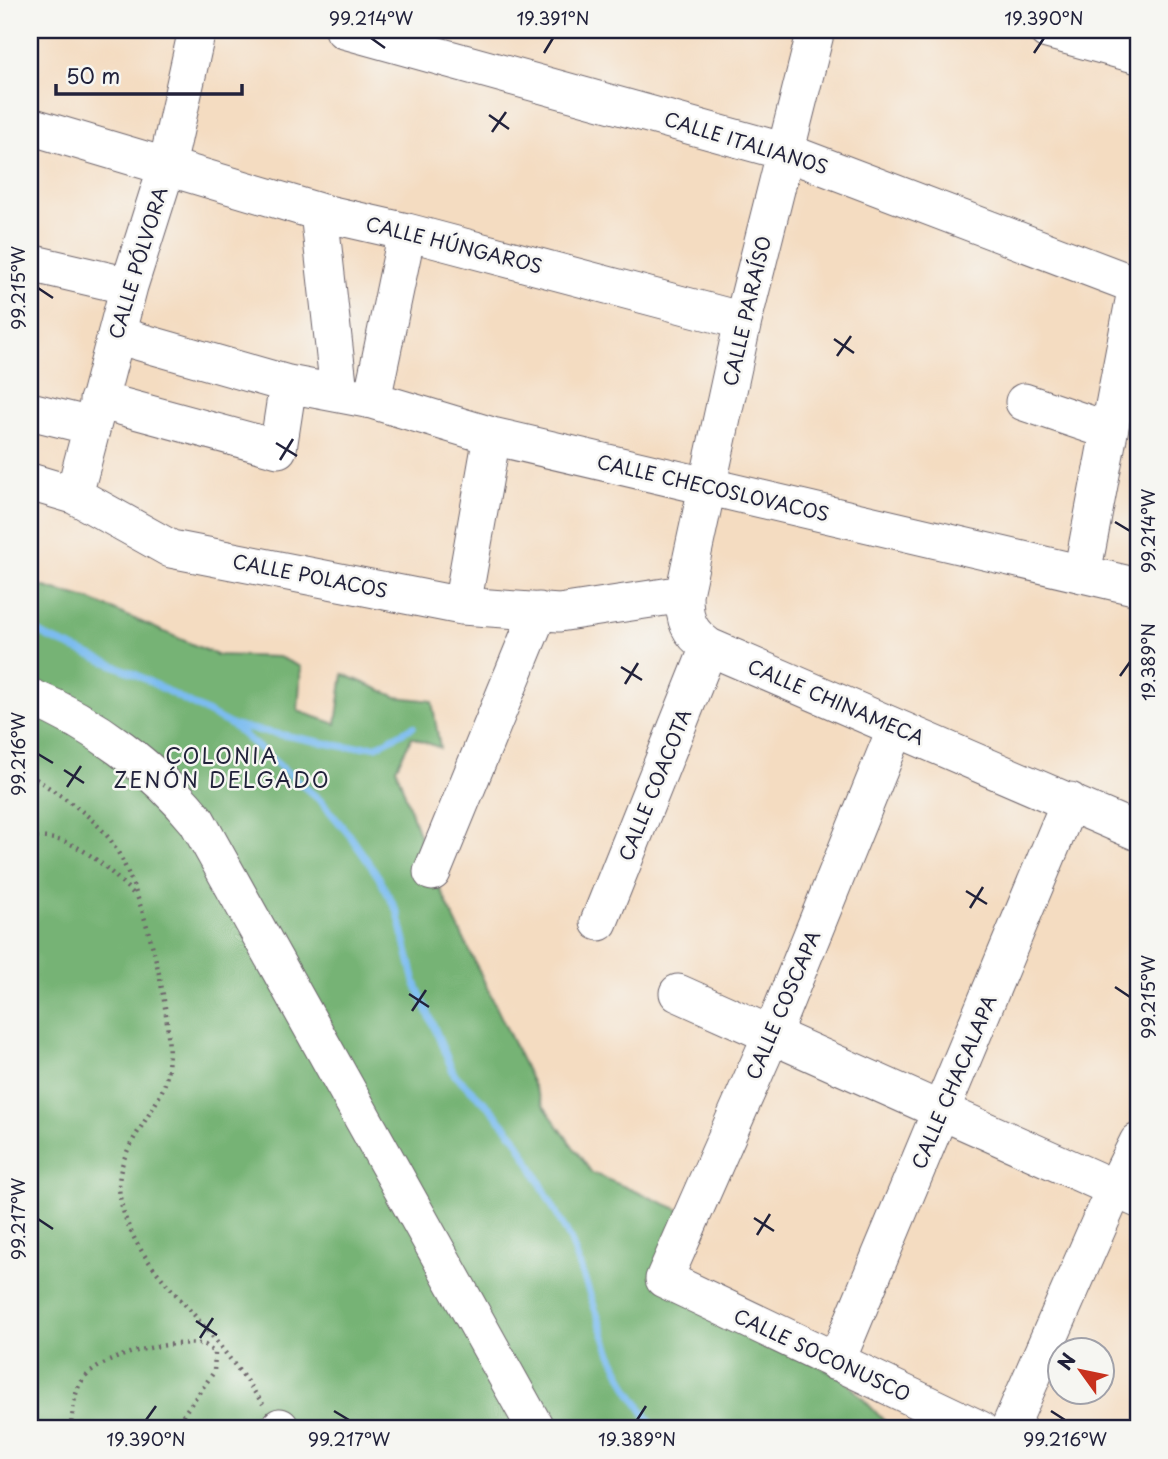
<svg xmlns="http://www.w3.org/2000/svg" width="1168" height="1459" font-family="'Playpen Sans',sans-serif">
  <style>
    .forest { fill: #76b374; stroke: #4c6a58; stroke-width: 2 }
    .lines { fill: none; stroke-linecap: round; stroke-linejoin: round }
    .stream { stroke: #7cbcf0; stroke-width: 7 }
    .minor-casing { stroke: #6c636a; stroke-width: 39 }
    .path { stroke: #6c636a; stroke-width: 4.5; stroke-dasharray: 2 5; stroke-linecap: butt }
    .minor { stroke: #fff; stroke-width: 37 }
    .ticks { fill: none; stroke: #22223b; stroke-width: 2.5 }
    .labels { text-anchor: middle; stroke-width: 5; stroke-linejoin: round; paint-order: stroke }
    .street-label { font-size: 19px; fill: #22223b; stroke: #f6f6f2 }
    .neighbourhood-label { font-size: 21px; letter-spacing: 2px; fill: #22223b; stroke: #f6f6f2 }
    .neatline { fill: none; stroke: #22223b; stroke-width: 2.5 }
    .ticks-label { font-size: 18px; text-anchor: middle; fill: #22223b }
  </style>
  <rect width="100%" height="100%" fill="#f6f6f2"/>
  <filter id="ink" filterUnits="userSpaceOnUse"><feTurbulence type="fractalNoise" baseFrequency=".0143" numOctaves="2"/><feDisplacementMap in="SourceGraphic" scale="14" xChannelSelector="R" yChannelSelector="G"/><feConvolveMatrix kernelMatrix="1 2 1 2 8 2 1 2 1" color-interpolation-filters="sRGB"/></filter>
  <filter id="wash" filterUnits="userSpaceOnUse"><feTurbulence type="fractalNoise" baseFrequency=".00686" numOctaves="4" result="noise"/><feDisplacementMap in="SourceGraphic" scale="28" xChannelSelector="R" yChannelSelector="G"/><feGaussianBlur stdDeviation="1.57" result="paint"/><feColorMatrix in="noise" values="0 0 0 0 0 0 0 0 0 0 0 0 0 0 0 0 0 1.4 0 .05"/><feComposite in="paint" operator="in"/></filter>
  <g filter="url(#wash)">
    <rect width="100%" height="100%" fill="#f4dcc1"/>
    <path class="forest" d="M30,583l61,17 126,55 62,2 22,10 -3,44 38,13 7,-50 54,23 35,4 8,47 -28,-11 -16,31 36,104 111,233 49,68 95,40 -30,71 186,94 49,51h-862z"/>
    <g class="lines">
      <path class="stream" d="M30,627l17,10 90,38 96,51 89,76 29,35 27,39 20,37 17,69 39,92 36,34 25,29 18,32 38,72 39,110 18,38 27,40
        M235,726l111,21 31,-1 36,-19"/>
    </g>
  </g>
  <g filter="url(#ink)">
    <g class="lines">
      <defs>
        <path id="minor" d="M344,30l442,122 352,134
          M816,30l-73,291 -59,273c0,26 4,38 25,53l429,185
          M1047,30l91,25
          M30,126l289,86 88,20 336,89
          M319,212l20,180
          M30,263l99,23
          M116,335l172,49 84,16 120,36 646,151
          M98,400l180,49 10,-65
          M372,400l35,-168
          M1024,402l83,28
          M30,411l61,15
          M30,482l44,13 97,54 291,57 97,7 125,-19
          M74,495l55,-209 38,-120 30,-136
          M1082,574l55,-289
          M462,606l30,-170
          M30,697c64,26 123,70 167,124l339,608
          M896,728l-124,306 -108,245 315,150
          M432,872l107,-261
          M599,922l110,-275
          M678,993l460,206
          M836,1362l234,-561
          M280,1427l1,2
          M1009,1429l106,-241 23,-46"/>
      </defs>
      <use href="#minor" class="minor-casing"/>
      <path class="path" d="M30,775c28,19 56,35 78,62 33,40 75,201 56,249 -15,38 -51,66 -44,111 9,53 49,88 82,127 22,26 42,53 61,80
        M30,838c46,-5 74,28 105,57
        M70,1429c3,-13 3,-31 9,-43 14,-31 96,-48 126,-41l10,8 -1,19 -41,57"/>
      <use href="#minor" class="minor"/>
    </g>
  </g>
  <path class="ticks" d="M371,38l14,10M544,53l9,-15M1034,53l10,-15M489,115l20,14M492,132l14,-20M38,288l15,10M834,339l20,14M837,356l14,-20M276,443l21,13M280,460l13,-21M1115,522l15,9M621,667l21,13M1120,676l10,-14M625,684l13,-21M38,754l15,9M64,770l20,13M67,787l14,-21M966,891l21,13M970,908l13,-21M1115,987l15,10M409,994l20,13M412,1011l14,-21M754,1218l20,13M38,1219l15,10M757,1235l13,-21M196,1321l21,14M200,1338l13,-20M334,1411l15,9M1051,1411l14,9M146,1420l10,-14M637,1420l9,-14"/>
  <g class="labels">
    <g class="street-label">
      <text transform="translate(746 143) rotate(17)" y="7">CALLE ITALIANOS</text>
      <text transform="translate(454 245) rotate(14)" y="7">CALLE HÚNGAROS</text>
      <text transform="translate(138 263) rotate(-73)" y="7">CALLE PÓLVORA</text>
      <text transform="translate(747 311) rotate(-77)" y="7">CALLE PARAÍSO</text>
      <text transform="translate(713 488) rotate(13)" y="7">CALLE CHECOSLOVACOS</text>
      <text transform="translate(310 576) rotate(11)" y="7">CALLE POLACOS</text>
      <text transform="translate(836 702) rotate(23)" y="7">CALLE CHINAMECA</text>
      <text transform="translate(655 785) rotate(-68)" y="7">CALLE COACOTA</text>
      <text transform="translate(783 1005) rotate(-67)" y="7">CALLE COSCAPA</text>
      <text transform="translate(954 1082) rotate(-67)" y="7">CALLE CHACALAPA</text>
      <text transform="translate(822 1355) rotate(25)" y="7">CALLE SOCONUSCO</text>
    </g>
    <g class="neighbourhood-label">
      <text x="222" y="764">COLONIA<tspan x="222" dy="24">ZENÓN DELGADO</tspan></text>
    </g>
  </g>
  <rect width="1168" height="1459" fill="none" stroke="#f6f6f2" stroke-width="77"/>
  <g transform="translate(1081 1371) rotate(303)"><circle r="33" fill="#f6f6f2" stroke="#a1a1a9" stroke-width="2"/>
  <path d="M0-5L12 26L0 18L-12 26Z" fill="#c8321e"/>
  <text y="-10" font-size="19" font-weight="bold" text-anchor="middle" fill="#22223b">N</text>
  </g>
  <path d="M56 84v10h186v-10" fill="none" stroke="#22223b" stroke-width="3.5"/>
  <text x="66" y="84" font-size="21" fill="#22223b" stroke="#f6f6f2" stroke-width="5" paint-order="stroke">50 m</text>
  <rect x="38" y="38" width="1092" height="1382" class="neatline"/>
  <g class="ticks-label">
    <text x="371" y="25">99.214°W</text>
    <text x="553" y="25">19.391°N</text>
    <text x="1044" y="25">19.390°N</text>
    <text transform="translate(19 288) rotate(-90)" y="6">99.215°W</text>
    <text transform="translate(1149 531) rotate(-90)" y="6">99.214°W</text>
    <text transform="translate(1149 662) rotate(-90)" y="6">19.389°N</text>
    <text transform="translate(19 754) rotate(-90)" y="6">99.216°W</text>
    <text transform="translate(1149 997) rotate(-90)" y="6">99.215°W</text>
    <text transform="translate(19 1219) rotate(-90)" y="6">99.217°W</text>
    <text x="146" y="1446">19.390°N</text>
    <text x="349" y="1446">99.217°W</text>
    <text x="637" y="1446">19.389°N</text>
    <text x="1065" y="1446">99.216°W</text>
  </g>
</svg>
